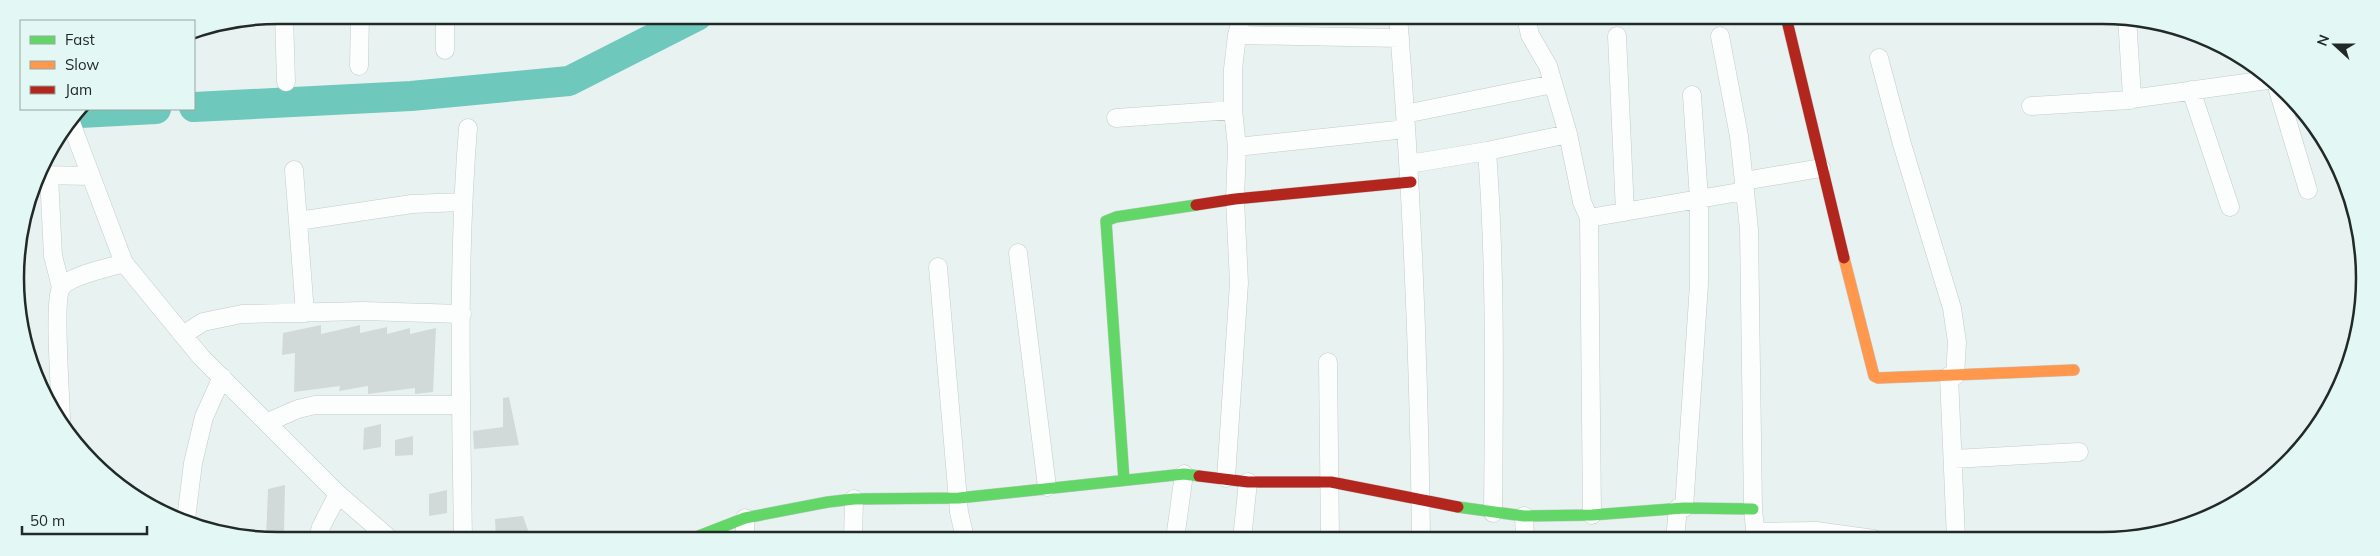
<svg xmlns="http://www.w3.org/2000/svg" width="2380" height="556" font-family="Mulish,sans-serif">
  <style>
    .lines { fill: none; stroke-linecap: round; stroke-linejoin: round }
    .river { stroke: #6ec8bc; stroke-width: 30 }
    .building { fill: #d2dad9 }
    .street-casing { stroke: #c3cbc9; stroke-width: 19 }
    .fast-casing { stroke: #c3cbc9; stroke-width: 12 }
    .slow-casing { stroke: #c3cbc9; stroke-width: 12 }
    .jam-casing { stroke: #c3cbc9; stroke-width: 12 }
    .street { stroke: #fcfdfd; stroke-width: 18 }
    .fast { stroke: #63d668; stroke-width: 11 }
    .slow { stroke: #ff974d; stroke-width: 11 }
    .jam { stroke: #b3261e; stroke-width: 11 }
    .rim { fill: none; stroke: #222a28; stroke-width: 2.5 }
  </style>
  <rect width="100%" height="100%" fill="#e8f3f1"/>
  <g class="lines">
    <path class="river" d="M194,107l217,-11 158,-15 128,-65
      M80,113l76,-4"/>
  </g>
  <path class="building" d="M321,325v9l39,-9v8l27,-6v7l23,-6v6l26,-6 -3,64 -18,2v-6l-47,6v-8l-29,5 1,-5 -46,6 1,-39 -13,2 1,-22z
    M509,397l10,48 -45,4 -1,-18 30,-4v-29z
    M381,424v23l-18,3 1,-22z
    M413,436v19l-18,1v-16z
    M285,485l-1,49 -18,3 2,-48z
    M447,490v23l-18,3v-22z
    M523,516l8,23h-35l-1,-20z"/>
  <g class="lines">
    <defs>
      <path id="street" d="M284,15l2,67
        M445,15v35
        M1398,16c14,174 21,348 23,523
        M1526,17l4,18 18,31 20,68 14,68 7,16 3,297
        M1237,35l163,3
        M1617,36l8,176
        M1720,36l19,100 10,93 4,280 3,30
        M1879,58l23,86 50,164 5,34 -2,34
        M359,66l1,-51
        M2191,90l39,117
        M2278,90l30,100
        M2131,99l136,-19
        M2031,106l99,-6 2,-3 -5,-80
        M1405,114l148,-30
        M1116,118l117,-8
        M71,123l53,140 77,94 137,137 52,45
        M1237,147l169,-18
        M1487,151c9,121 7,242 6,362
        M1409,164l78,-13 81,-17
        M294,170l11,143
        M39,175l52,1
        M49,176l4,80 8,31
        M1744,181l77,-13
        M1589,218l156,-27
        M298,221l114,-17 50,-2
        M1018,253l29,234
        M938,267l21,245 6,27
        M183,335l20,-13 39,-8 121,-3 99,3
        M1328,362l2,177
        M1949,376l7,163
        M61,421c0,-22 -8,-120 0,-133 8,-13 48,-20 63,-25
        M268,422l30,-13 17,-4h146
        M1954,459l125,-7
        M1226,478l13,-195 -4,-84 2,-52 -4,-37v-41l4,-34 5,-19
        M1684,508l15,-224v-85l-7,-104
        M1524,516l1,23
        M186,519l7,-56 11,-46 18,-40
        M1755,532l61,-1 58,8
        M318,539l3,-12 17,-33
        M463,539c-2,-137 -6,-274 5,-411
        M745,539v-21
        M853,539l1,-40
        M1175,539l9,-65
        M1242,539l6,-57
        M1675,539l3,-31"/>
      <path id="fast" d="M1124,480l-18,-259 10,-4 80,-12
        M1458,507l66,9 68,-1 92,-7 69,1
        M691,539l54,-21 83,-16 26,-3 105,-1 225,-24 15,2"/>
      <path id="slow" d="M1844,258l30,118 4,2 196,-8"/>
      <path id="jam" d="M1788,25l56,233
        M1196,205l39,-6 176,-17
        M1199,476l49,6h83l127,25"/>
    </defs>
    <use href="#street" class="street-casing"/>
    <use href="#fast" class="fast-casing"/>
    <use href="#slow" class="slow-casing"/>
    <use href="#jam" class="jam-casing"/>
    <use href="#street" class="street"/>
    <use href="#fast" class="fast"/>
    <use href="#slow" class="slow"/>
    <use href="#jam" class="jam"/>
  </g>
  <path d="M0 0H2380V556H0ZM278 24H2102A254 254 0 0 1 2356 278V278A254 254 0 0 1 2102 532H278A254 254 0 0 1 24 278V278A254 254 0 0 1 278 24Z" fill="#e3f8f4" fill-rule="evenodd"/>
  <path class="rim" d="M278 24H2102A254 254 0 0 1 2356 278V278A254 254 0 0 1 2102 532H278A254 254 0 0 1 24 278V278A254 254 0 0 1 278 24Z"/>
  <rect x="20" y="20" width="175" height="90" fill="#e3f8f4" stroke="#96a6a2"/>
  <rect x="30" y="36" width="25" height="8" fill="#63d668" stroke="#96a6a2"/>
  <text x="65" y="45" font-size="15" fill="#222a28">Fast</text>
  <rect x="30" y="61" width="25" height="8" fill="#ff974d" stroke="#96a6a2"/>
  <text x="65" y="70" font-size="15" fill="#222a28">Slow</text>
  <rect x="30" y="86" width="25" height="8" fill="#b3261e" stroke="#96a6a2"/>
  <text x="65" y="95" font-size="15" fill="#222a28">Jam</text>
  <g transform="translate(2335 45) rotate(291)" stroke="#e3f8f4" stroke-width="4" paint-order="stroke">
  <path d="M0-4L9 19L0 12L-9 19Z" fill="#222a28"/>
  <text y="-8" font-size="14" font-weight="bold" text-anchor="middle" fill="#222a28">N</text>
  </g>
  <path d="M22 526v8h125v-8" fill="none" stroke="#222a28" stroke-width="2.5"/>
  <text x="30" y="526" font-size="15" fill="#222a28" stroke="#e3f8f4" stroke-width="4" paint-order="stroke">50 m</text>
</svg>
